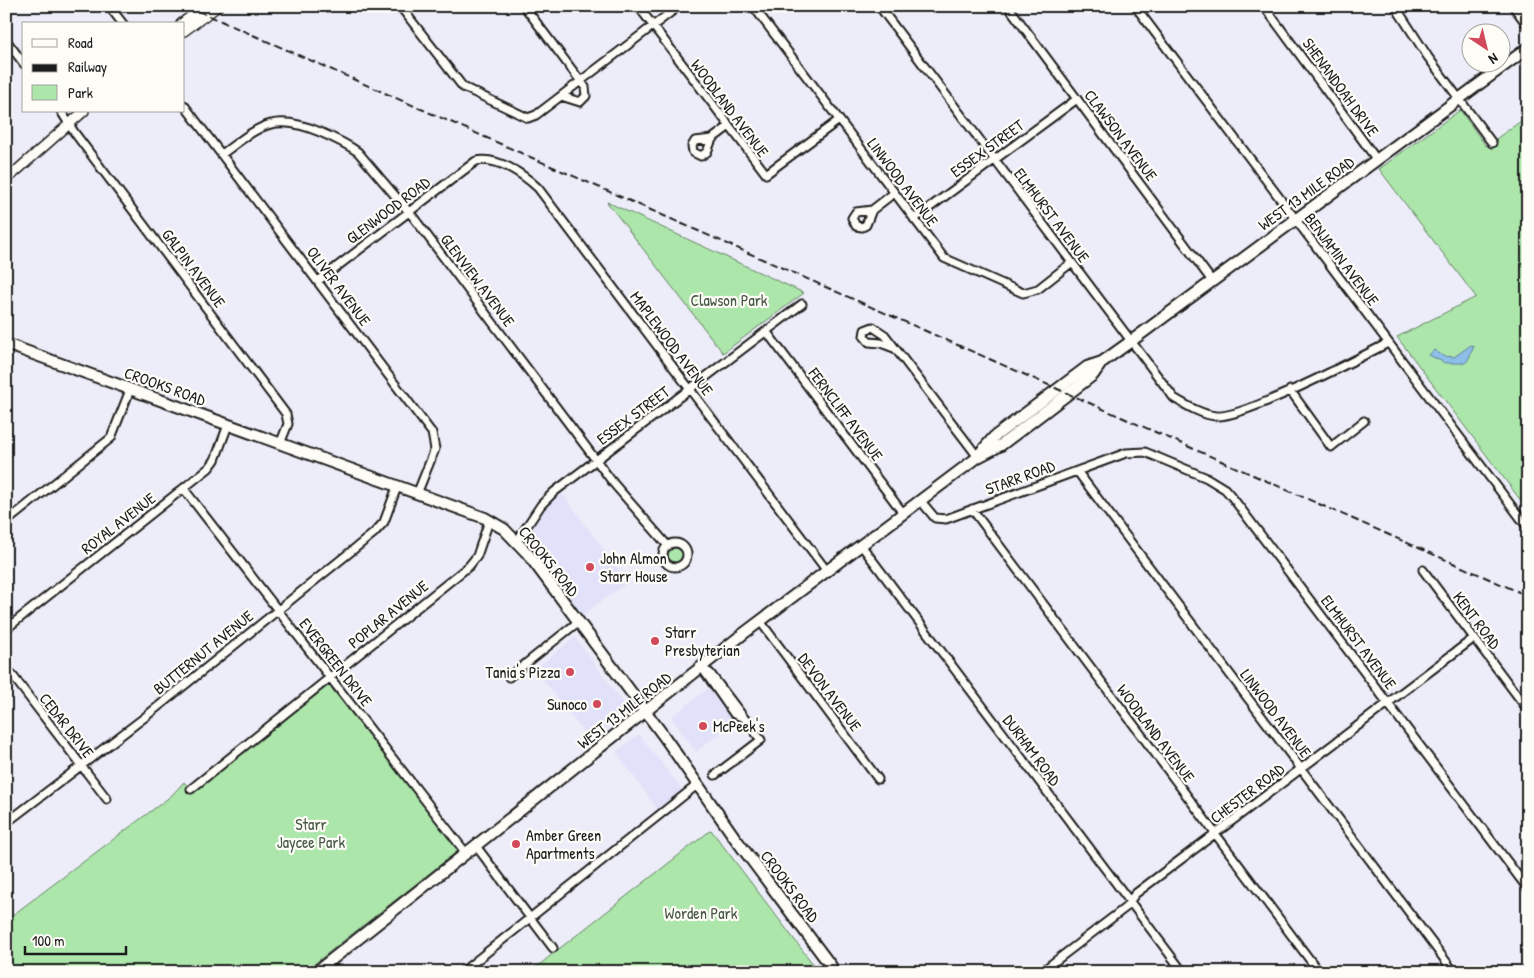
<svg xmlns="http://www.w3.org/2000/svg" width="1534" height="978" font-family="'Patrick Hand',sans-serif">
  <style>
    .built { fill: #e1e2f9 }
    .green { fill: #ace6aa; stroke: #648163 }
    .water { fill: #8ebfe9; stroke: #607e97 }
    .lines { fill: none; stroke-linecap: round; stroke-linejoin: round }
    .minor-casing { stroke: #1c1c1c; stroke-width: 11 }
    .tertiary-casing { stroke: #1c1c1c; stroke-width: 12 }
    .secondary-casing { stroke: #1c1c1c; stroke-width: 14 }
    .minor { stroke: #fdfcf7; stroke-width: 7 }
    .tertiary { stroke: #fdfcf7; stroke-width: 9 }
    .secondary { stroke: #fdfcf7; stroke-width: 10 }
    .rail { stroke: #1c1c1c; stroke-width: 2; stroke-dasharray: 8 4; stroke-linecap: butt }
    .poi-dot { fill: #d1495b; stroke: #fdfcf7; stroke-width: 2 }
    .labels { text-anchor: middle; stroke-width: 4.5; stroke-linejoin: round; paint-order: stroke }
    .street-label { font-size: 16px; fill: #1c1c1c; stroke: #fdfcf7 }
    .park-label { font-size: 16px; fill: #475947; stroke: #fdfcf7 }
    .poi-label { font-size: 16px; fill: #1c1c1c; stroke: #fdfcf7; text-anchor: start }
  </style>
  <rect width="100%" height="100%" fill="#ecedf8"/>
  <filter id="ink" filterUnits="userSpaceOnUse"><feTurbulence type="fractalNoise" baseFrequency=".02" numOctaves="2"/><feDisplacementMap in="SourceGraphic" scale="10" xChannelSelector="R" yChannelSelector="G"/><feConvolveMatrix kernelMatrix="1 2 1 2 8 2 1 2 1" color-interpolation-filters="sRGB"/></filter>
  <g filter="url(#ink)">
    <path class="built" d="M561,492l67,90 -47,34 -56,-75 25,-40z
      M575,637l54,74 -39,30 -55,-72z
      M710,687l26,34 -40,31 -25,-35z
      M639,734l44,57 -24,20 -43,-59z"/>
    <path class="green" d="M1460,110l26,36 42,-30v394l-131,-173 79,-40 -97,-128z
      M607,202l197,91 -81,60z
      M668 556a8 8 0 1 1 16 0a8 8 0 1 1-16 0Z
      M329,685l130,165 -155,122h-298v-52l165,-124 13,-14 9,11z
      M711,830l108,142h-288l19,-16z"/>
    <path class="water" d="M1471,345l3,1 -6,14 -3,3h-20l-16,-8 5,-5 9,6 11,1z"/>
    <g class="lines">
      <defs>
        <path id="minor" d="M109,6l14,18
          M400,6l63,81 65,31 8,-3 143,-109
          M524,6l61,81 1,9 -6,6 -19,-6
          M638,6l128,168 73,-54
          M753,6l191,252 79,35 15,-4 33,-26
          M879,6l295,392c12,7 28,17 42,18 26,3 143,-58 172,-73
          M1008,6l204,275
          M1135,6l393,522
          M1264,6l113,154
          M1395,6l33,51 64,86
          M1513,6l15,20
          M6,40l18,24
          M184,105l248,328 3,16 -18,45
          M61,111l13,21 212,282 2,10 -8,20
          M712,139l-5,13 -6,4 -8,-4 -1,-6 3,-5 17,-2 16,-12
          M222,154c38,-28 51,-42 98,-22 14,6 27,12 38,20l56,66 200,266 54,62
          M872,210l-6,15 -4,2 -6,-1 -4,-8 4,-6 16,-2 22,-17
          M914,219l163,-120
          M318,281l158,-120c21,-5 47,13 62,27l289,383
          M766,331l137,182
          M894,348l-13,-5 -12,-1 -5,-6 1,-6 8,-3 12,8 93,122
          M1290,390l41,57 33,-26
          M1077,471l377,501
          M184,489l282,364
          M920,500l15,18 11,1 180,-66 19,-1 62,26 18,11 7,8 296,392
          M972,509l347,463
          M6,522l105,-84 19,-48
          M517,541l24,-36 13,-13 248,-188
          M663 555a12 12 0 1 1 24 0a12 12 0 1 1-24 0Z
          M861,545l322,427
          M1423,570l105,140
          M760,621l118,158
          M6,629l203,-161 6,-8 13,-35
          M6,667l101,132
          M701,668l9,5 51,67 -46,35
          M702,668l32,46 8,3
          M509,677l69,-55
          M191,789l278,-223 8,-10 12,-35
          M6,823l139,-106 229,-184 10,-11 13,-35
          M476,846l77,102
          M462,972l235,-187
          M1041,972l84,-64 10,-14 339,-256"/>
        <path id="tertiary" d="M181,24l23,-18
          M184,31l34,-25
          M6,180l78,-69"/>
        <path id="secondary" d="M6,344l479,174 19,11 24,25 135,181 72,103 96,128 1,6
          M981,452l13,-15 93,-70 15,-5 28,-20 398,-294
          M316,972l427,-338 235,-177 23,-12 92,-70 9,-13"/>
      </defs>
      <use href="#minor" class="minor-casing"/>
      <use href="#tertiary" class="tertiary-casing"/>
      <use href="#secondary" class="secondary-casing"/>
      <use href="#minor" class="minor"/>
      <use href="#tertiary" class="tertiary"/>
      <use href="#secondary" class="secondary"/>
      <path class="rail" d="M187,6l1341,590"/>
    </g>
  </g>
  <g class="poi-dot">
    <circle cx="590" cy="567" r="5"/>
    <circle cx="655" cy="641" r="5"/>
    <circle cx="570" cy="672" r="5"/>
    <circle cx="597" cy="704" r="5"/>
    <circle cx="703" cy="726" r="5"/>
    <circle cx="516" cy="844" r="5"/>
  </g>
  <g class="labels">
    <g class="street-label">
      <text transform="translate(1341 87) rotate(54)" y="6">SHENANDOAH DRIVE</text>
      <text transform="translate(730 108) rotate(53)" y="6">WOODLAND AVENUE</text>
      <text transform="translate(1121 135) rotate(53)" y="6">CLAWSON AVENUE</text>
      <text transform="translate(987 148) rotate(-36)" y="6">ESSEX STREET</text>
      <text transform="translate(903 182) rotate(53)" y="6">LINWOOD AVENUE</text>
      <text transform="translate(1306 193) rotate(-36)" y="6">WEST 13 MILE ROAD</text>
      <text transform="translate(388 210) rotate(-37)" y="6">GLENWOOD ROAD</text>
      <text transform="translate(1052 215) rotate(53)" y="6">ELMHURST AVENUE</text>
      <text transform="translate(1342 259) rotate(53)" y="6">BENJAMIN AVENUE</text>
      <text transform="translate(194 268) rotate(53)" y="6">GALPIN AVENUE</text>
      <text transform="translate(478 280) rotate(53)" y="6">GLENVIEW AVENUE</text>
      <text transform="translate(339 286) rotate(53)" y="6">OLIVER AVENUE</text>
      <text transform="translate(672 343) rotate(53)" y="6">MAPLEWOOD AVENUE</text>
      <text transform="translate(165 386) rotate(20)" y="6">CROOKS ROAD</text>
      <text transform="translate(846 414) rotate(53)" y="6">FERNCLIFF AVENUE</text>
      <text transform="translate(633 415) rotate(-37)" y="6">ESSEX STREET</text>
      <text transform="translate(1020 477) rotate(-20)" y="6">STARR ROAD</text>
      <text transform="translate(118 523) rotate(-38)" y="6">ROYAL AVENUE</text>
      <text transform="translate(549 561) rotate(51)" y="6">CROOKS ROAD</text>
      <text transform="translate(388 614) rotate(-39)" y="6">POPLAR AVENUE</text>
      <text transform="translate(1477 620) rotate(53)" y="6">KENT ROAD</text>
      <text transform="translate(1359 642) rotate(53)" y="6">ELMHURST AVENUE</text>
      <text transform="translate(203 652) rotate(-39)" y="6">BUTTERNUT AVENUE</text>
      <text transform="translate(336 662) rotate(52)" y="6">EVERGREEN DRIVE</text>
      <text transform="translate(830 692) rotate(53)" y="6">DEVON AVENUE</text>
      <text transform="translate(624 710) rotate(-38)" y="6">WEST 13 MILE ROAD</text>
      <text transform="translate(1276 713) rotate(53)" y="6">LINWOOD AVENUE</text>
      <text transform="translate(67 725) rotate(52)" y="6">CEDAR DRIVE</text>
      <text transform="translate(1156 733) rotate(53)" y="6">WOODLAND AVENUE</text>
      <text transform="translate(1032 750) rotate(53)" y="6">DURHAM ROAD</text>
      <text transform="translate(1247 793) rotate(-37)" y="6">CHESTER ROAD</text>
      <text transform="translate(790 886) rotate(53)" y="6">CROOKS ROAD</text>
    </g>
    <g class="park-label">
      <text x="729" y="306">Clawson Park</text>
      <text x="311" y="830">Starr<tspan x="311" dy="18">Jaycee Park</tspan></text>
      <text x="701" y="919">Worden Park</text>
    </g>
    <g class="poi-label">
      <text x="600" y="564">John Almon<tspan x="600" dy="18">Starr House</tspan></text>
      <text x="665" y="638">Starr<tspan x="665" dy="18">Presbyterian</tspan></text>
      <text x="560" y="678" text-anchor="end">Tania's Pizza</text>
      <text x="587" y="710" text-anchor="end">Sunoco</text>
      <text x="713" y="732">McPeek's</text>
      <text x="526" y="841">Amber Green<tspan x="526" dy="18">Apartments</tspan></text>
    </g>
  </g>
  <rect width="1534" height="978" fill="none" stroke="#fdfcf7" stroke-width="25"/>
  <rect x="12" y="12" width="1509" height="953" fill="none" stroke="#1c1c1c" stroke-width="2" filter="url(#ink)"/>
  <rect x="22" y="22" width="162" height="90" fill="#fdfcf7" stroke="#a3a29f"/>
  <rect x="32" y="39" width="25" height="8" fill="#fdfcf7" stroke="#a3a29f"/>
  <text x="68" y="48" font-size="15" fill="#1c1c1c">Road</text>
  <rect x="32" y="64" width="25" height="8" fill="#1c1c1c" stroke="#a3a29f"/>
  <text x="68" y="72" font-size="15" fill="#1c1c1c">Railway</text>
  <rect x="32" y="85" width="25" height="15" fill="#ace6aa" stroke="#a3a29f"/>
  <text x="68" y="98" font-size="15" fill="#1c1c1c">Park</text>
  <g transform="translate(1486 48) rotate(145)"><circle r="24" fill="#fdfcf7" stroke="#a3a29f"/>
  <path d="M0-4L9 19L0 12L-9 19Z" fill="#d1495b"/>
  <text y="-8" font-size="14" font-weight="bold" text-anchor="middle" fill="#1c1c1c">N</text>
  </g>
  <path d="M25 946v8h101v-8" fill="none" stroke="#1c1c1c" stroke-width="2.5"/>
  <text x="32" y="946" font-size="15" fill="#1c1c1c" stroke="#fdfcf7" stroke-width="4" paint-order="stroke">100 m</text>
</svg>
